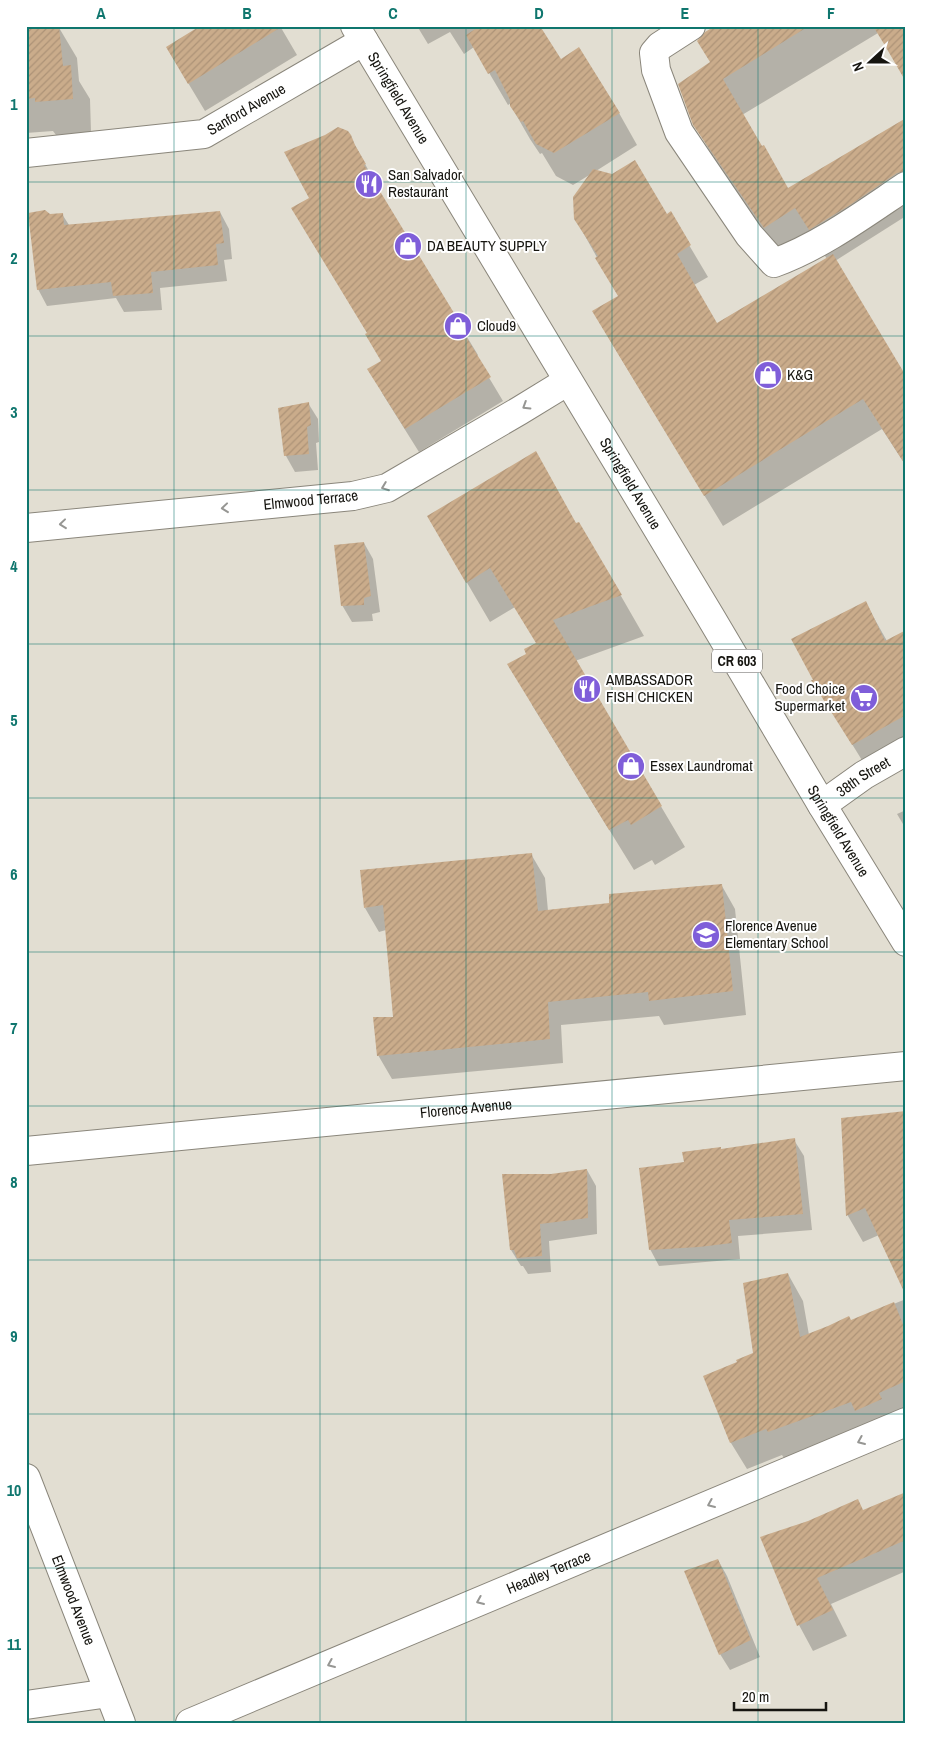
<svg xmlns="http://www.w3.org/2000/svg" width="932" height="1749" font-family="'Archivo Narrow',sans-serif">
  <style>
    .shadow { fill: #0003 }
    .building { fill: url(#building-hatch) }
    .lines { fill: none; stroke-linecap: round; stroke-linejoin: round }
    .street-casing { stroke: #8a867b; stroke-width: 30 }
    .secondary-casing { stroke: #8a867b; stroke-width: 30 }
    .primary-casing { stroke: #8a867b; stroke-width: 30 }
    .street { stroke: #fff; stroke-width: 28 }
    .secondary { stroke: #fff; stroke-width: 28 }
    .primary { stroke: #fff; stroke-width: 28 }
    .oneway { stroke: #969693 }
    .grid { fill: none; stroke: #0f766e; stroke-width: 1; stroke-opacity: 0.55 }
    .labels { text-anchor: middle; stroke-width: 4; stroke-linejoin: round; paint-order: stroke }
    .shield { fill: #fff; stroke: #5c5b58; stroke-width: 1 }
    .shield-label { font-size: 14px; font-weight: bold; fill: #161510 }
    .street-label { font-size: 15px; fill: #161510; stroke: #fff }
    .poi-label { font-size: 15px; fill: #161510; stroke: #fff; text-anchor: start }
    .neatline { fill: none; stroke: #0f766e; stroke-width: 2 }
    .grid-label { font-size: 16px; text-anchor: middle; font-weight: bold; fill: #0f766e }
  </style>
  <defs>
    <pattern id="building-hatch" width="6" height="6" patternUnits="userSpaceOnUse" patternTransform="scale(1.25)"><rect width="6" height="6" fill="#caac8b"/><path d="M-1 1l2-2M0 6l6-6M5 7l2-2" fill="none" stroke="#ad9377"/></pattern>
  </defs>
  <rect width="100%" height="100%" fill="#e2ded2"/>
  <path class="shadow" d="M58,26l19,32 2,23 11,18 1,33 -35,3 -3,-4 -27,2v-103z
    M195,26h85l17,29 -92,56 -38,-63 30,-19z
    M417,26h121l22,34 59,53 18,32 -41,26 70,44 4,-2 38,64 -14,8 22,39 111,-65 -11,-17 -31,21 -70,-103 -21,-36 17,-61 6,-37h189l-28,7 -136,82 46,75 118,-70v96l-71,45 71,118v87l-24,-37 -159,97 -112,-184 8,-45 -44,-79 16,-44 -18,11 -17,-9 -14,-23 -2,1 -10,-15 -19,-33v-3l-3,2 -34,-58 -10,7 -14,-22 -22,12z
    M350,136l28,52 -1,1 87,143 14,23 -2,1 27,45 -84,51 -37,-59 3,-27 -17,-33 -57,-135z
    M220,212l9,17 3,30 -8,1 3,21 -67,7 2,22 -38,2 -8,-14 -69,8 -9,-17 11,-74 13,-1 7,11z
    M308,403l10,16 1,23 -3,1 2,27 -23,2 -9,-16z
    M579,523l65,113 -69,25 110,186 -30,18 -3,-5 -18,10 -102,-165 -4,-51 9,-11 -22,-36 -25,15 -38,-65z
    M364,543l9,16 7,53 -8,2 1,7 -21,1 -10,-17z
    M865,602l22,39 19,-10v129l-33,18 -60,-97z
    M906,810v19l-9,-15z
    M531,854l14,24 3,33 62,-7 112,-18 13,23 11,106 -82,10 -5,-9 -98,9 2,38 -171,16 -14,-24 16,-37 -8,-88 -7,2 -14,-24z
    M843,1119l36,116 -16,7 -15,-26z
    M794,1140l10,16 8,74 -74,6 2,23 -81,7 -9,-17 35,-86 37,-12z
    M587,1170l9,16 1,48 -48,7 2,31 -23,2 -5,-8h-2l-10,-16 40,-75z
    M788,1274l15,27 6,34 42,-14 55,-22v115l-122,44 -2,-3 -35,14 -16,-26 -27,-67 35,-13 16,-9z
    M906,1494v77l-75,33 16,32 -34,15 -14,-26 -37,-87 102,-26z
    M718,1560l9,16 33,81 -30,13 -10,-16z"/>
  <path class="building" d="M26,26h33l4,40 8,-1 2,34 -38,3v-4l-9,1z
    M200,26h83l-95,58 -22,-37z
    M480,26h60l21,33 18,-12 41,66 -66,40 -18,-9 -13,-23 -2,1 -11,-16v-6l-15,-30 -7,4 -22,-39z
    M715,26h94l-86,53 39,67 2,-1 24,43 118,-70v53l-9,2 -47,32 -41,25 -14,-22 -31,20 -71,-103 -15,-41 32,-22 -13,-21 8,-9z
    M873,26h33v56l-22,-38z
    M338,127l10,4 3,4 4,10 11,19 -2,1 101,166 -2,1 28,45 -86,52 -38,-60 14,-8 -16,-27 2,-1 -76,-125 18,-10 -25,-46 41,-17z
    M635,160l32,54 4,-3 20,34 -14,9 40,69 116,-69 73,122v90l-43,-67 -159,97 -112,-185 26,-15 -23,-38 3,-2 -24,-37 -1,-22 20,-28 19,5z
    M45,210l5,4 13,-1 1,12 156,-14 4,32 -8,1 2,21 -67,7 2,21 -40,3 -2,-14 -74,8 -9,-77z
    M309,402l2,23 -4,2 2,27 -25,2 -6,-48z
    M536,451l40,72 3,-1 43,73 -69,25 109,186 -31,19 -3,-5 -19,10 -102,-166 19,-10 -2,-5 12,-6 -46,-75 -24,15 -39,-67z
    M364,542l7,54 -7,2v7l-23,1 -7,-61z
    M866,601l19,40 21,-11v85l-54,30 -41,-65h2l-22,-41z
    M532,853l6,58 71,-8v-9l113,-10 11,107 -84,10 -1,-9 -100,10 2,37 -173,17 -4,-39h20l-10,-112 -19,3 -4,-38z
    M906,1111v185l-41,-88 -19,8 -5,-98z
    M795,1138l8,76 -74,6 3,23 -33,4 -50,3 -10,-82 45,-6 -2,-10 39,-5v2z
    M587,1169l1,49 -48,6 2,32 -25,2 -3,-8h-4l-8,-76h49z
    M788,1273l12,64 28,-11 21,-10 2,4 43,-18 12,30v49l-27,12 3,6 -27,12 -4,-9 -83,30 -2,-3 -36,14 -27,-67 34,-14 -1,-2 17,-7 -10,-70z
    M906,1492v48l-89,38 16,32 -36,16 -37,-89 48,-16 50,-22 5,11z
    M718,1559l33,81 -32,15 -35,-84z"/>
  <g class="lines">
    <defs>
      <g id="street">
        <path d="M691,26l-31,20 -6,7 2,17 23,62 70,103 25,28c47,-17 90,-49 132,-77"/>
        <path id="s1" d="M26,528l327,-32 34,-8 132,-77 49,-30"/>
        <path id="s2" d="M822,805l42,-30 42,-24"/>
        <path d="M26,1705l83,-12"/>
        <path id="s3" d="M190,1723l716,-301"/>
      </g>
      <g id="secondary">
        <path id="s4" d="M26,153l178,-19 160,-93"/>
        <path id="s5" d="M26,1151l880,-85"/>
        <path id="s6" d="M26,1478l95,245"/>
      </g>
      <g id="primary">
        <path id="s7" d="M355,26l355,590 112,189 84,137"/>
      </g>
    </defs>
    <use href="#street" class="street-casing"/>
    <use href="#secondary" class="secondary-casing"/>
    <use href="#primary" class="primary-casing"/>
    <use href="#street" class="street"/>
    <use href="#secondary" class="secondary"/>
    <use href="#primary" class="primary"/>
  </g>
  <defs><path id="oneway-chevron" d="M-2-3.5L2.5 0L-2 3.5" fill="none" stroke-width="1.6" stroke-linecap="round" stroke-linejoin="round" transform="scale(1.25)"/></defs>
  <g class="oneway">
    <use href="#oneway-chevron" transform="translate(526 406) rotate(148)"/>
    <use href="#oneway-chevron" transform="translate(385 487) rotate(159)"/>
    <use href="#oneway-chevron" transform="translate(225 508) rotate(174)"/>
    <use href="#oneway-chevron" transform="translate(63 524) rotate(174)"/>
    <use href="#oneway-chevron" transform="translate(861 1441) rotate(157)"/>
    <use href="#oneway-chevron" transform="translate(711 1504) rotate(157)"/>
    <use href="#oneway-chevron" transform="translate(480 1601) rotate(157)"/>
    <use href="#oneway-chevron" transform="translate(331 1664) rotate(157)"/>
  </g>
  <path class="grid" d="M174,26v1697M320,26v1697M466,26v1697M612,26v1697M758,26v1697M26,182h880M26,336h880M26,490h880M26,644h880M26,798h880M26,952h880M26,1106h880M26,1260h880M26,1414h880M26,1568h880"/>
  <defs>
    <symbol id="restaurant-disc" viewBox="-11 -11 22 22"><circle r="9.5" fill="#7f5ed9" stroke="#fff"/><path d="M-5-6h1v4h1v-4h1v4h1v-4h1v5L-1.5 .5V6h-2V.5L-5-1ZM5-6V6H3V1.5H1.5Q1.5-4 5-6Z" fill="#fff"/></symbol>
    <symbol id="shop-disc" viewBox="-11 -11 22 22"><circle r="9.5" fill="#7f5ed9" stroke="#fff"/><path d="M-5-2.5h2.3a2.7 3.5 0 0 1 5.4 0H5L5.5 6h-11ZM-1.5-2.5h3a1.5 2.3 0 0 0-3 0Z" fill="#fff"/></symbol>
    <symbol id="supermarket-disc" viewBox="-11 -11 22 22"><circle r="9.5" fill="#7f5ed9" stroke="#fff"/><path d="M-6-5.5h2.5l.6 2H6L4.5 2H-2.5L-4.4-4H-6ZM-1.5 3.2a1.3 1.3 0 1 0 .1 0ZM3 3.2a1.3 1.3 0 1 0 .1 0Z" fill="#fff"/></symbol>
    <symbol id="school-disc" viewBox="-11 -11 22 22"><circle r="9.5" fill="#7f5ed9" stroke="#fff"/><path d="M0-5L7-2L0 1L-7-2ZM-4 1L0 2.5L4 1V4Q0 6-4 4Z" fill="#fff"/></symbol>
  </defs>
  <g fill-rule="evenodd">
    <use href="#restaurant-disc" x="353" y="168" width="32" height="32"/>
    <use href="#shop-disc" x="392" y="230" width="32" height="32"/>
    <use href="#shop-disc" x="442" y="310" width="32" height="32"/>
    <use href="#shop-disc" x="752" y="359" width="32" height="32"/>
    <use href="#restaurant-disc" x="571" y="673" width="32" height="32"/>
    <use href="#supermarket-disc" x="848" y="682" width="32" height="32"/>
    <use href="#shop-disc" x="615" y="750" width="32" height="32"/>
    <use href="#school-disc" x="690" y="919" width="32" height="32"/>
  </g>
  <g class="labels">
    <rect class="shield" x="712" y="649.5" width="50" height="23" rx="4"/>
    <g class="shield-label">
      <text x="737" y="666">CR 603</text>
    </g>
    <g class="street-label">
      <text dy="5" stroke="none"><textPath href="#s7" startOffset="84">Springfield Avenue</textPath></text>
      <text dy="5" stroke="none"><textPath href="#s4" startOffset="228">Sanford Avenue</textPath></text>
      <text dy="5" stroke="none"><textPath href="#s7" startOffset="534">Springfield Avenue</textPath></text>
      <text dy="5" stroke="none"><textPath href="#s1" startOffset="286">Elmwood Terrace</textPath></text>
      <text dy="5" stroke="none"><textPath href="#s2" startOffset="50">38th Street</textPath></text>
      <text dy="5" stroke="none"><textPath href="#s7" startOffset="939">Springfield Avenue</textPath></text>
      <text dy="5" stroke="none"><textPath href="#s5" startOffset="442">Florence Avenue</textPath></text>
      <text dy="5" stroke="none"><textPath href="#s3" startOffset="389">Headley Terrace</textPath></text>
      <text dy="5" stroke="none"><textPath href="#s6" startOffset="131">Elmwood Avenue</textPath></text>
    </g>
    <g class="poi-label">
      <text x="388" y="180">San Salvador<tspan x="388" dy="17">Restaurant</tspan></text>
      <text x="427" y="251">DA BEAUTY SUPPLY</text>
      <text x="477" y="331">Cloud9</text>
      <text x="787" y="380">K&amp;G</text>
      <text x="606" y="685">AMBASSADOR<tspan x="606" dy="17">FISH CHICKEN</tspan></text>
      <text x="845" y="694" text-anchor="end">Food Choice<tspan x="845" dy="17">Supermarket</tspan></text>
      <text x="650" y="771">Essex Laundromat</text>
      <text x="725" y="931">Florence Avenue<tspan x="725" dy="17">Elementary School</tspan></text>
    </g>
  </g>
  <rect width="932" height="1749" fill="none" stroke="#ffffff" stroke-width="55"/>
  <g transform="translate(870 62) rotate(249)" stroke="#ffffff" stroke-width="4" paint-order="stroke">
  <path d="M0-4L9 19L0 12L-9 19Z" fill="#161510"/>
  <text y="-8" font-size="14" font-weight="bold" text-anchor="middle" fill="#161510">N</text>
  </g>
  <path d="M734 1702v8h92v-8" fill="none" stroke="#161510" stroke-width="2.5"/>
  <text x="742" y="1702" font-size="15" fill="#161510" stroke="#ffffff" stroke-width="4" paint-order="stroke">20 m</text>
  <rect x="28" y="28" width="876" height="1694" class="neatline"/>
  <g class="grid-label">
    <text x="101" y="19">A</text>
    <text x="247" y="19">B</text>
    <text x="393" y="19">C</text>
    <text x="539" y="19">D</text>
    <text x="685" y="19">E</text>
    <text x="831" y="19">F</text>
    <text x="14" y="110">1</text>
    <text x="14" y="264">2</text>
    <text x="14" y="418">3</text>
    <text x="14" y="572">4</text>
    <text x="14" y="726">5</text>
    <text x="14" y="880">6</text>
    <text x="14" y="1034">7</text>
    <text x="14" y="1188">8</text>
    <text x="14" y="1342">9</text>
    <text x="14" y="1496">10</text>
    <text x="14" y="1650">11</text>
  </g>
</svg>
